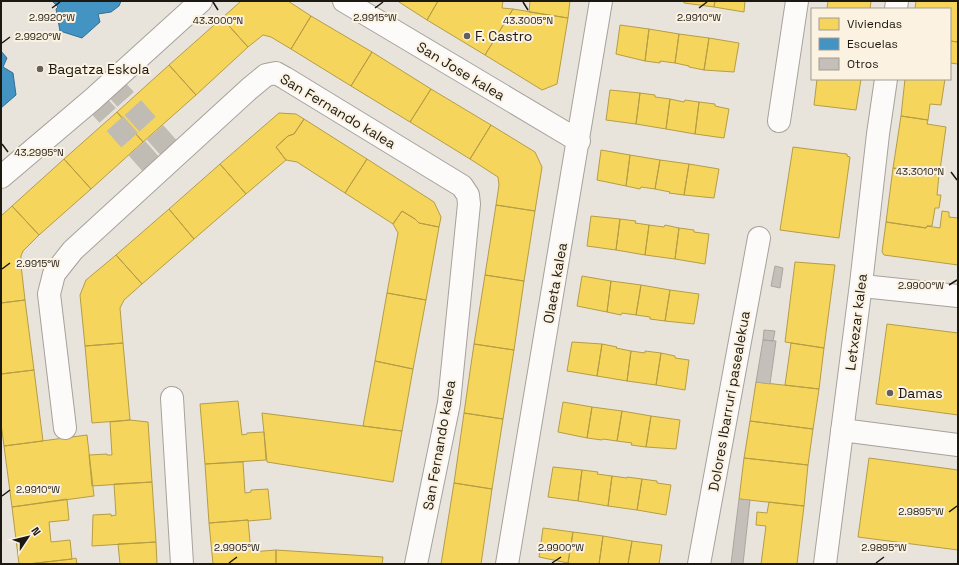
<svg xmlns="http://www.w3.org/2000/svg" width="959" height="565" font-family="'Space Grotesk',sans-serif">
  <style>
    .homes { fill: #f6d55c; stroke: #b59d46 }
    .schools { fill: #4393c3; stroke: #376e8e }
    .building { fill: #c4c0b9; stroke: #aaa69f }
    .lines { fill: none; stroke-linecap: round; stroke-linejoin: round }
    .minor-tunnel { stroke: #c0bbb3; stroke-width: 22; stroke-dasharray: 22 11; stroke-linecap: butt }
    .minor-casing { stroke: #a6a19b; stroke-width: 24 }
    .minor { stroke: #fcfbfa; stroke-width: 22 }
    .ticks { fill: none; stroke: #1c1913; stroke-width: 1.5 }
    .poi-dot { fill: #646059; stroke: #fcf2e2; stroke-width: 1.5 }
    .labels { text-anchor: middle; stroke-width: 4; stroke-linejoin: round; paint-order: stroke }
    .poi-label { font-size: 14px; fill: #1c1913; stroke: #fcf2e2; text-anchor: start }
    .street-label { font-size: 14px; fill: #1c1913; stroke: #fcf2e2 }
    .ticks-label { font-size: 10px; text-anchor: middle; fill: #1c1913; stroke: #fcf2e2; stroke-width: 4; stroke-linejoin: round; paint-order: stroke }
  </style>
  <rect width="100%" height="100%" fill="#e9e4db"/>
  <path class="homes" d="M241,1h47l23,15 -20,33 -20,-12 -8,-2 -15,12 -26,-29z
    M399,1h39l-11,19 -28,-18z
    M438,1h65l-1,7 11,1 -28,46 -58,-35z
    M530,1h40l-2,17 -39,-6z
    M684,1h31l-1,6 -30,-4z
    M715,1h30l-1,11 -30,-5z
    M828,1h43l-1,8h-43z
    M916,1h42v41l-8,-1v-32h-35z
    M513,9l55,9 -11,66 -15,6 -57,-35z
    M311,16l61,36 -21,34 -60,-37z
    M222,18l26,29 -52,48 -27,-30z
    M620,25l29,4 -4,32 -29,-7z
    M649,29l30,5 -4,29 -15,-2v2l-15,-2z
    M679,34l30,4 -5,32 -15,-3v-1l-14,-3z
    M709,38l30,5 -5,29 -30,-2z
    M950,41l8,1v22l-8,-1z
    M372,52l59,37 -21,33 -59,-36z
    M169,65l27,30 -53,47 -26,-30z
    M817,79h44l-5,31 -42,-5z
    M905,79h40l-4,26 -11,-1 -2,16 -27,-4z
    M431,89l60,36 -21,34 -60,-37z
    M610,90l30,3 -4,31 -30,-4z
    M640,93l15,2v2l15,2 -4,30 -30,-5z
    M670,99l14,3 1,-2 14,2 -4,32 -29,-5z
    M699,102l16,2v2l14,3 -5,29 -29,-4z
    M117,112l26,30 -52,47 -27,-30z
    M279,113l17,1 8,5 -10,15 -6,2 -12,11 10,13 -40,34 -26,-30z
    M901,116l27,4 -1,4 19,3 -6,43 -19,-2v4l-28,-4z
    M304,119l63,40 -22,34 -48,-31 -11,-2 -10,-13 12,-11 6,-2z
    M491,125l44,27 7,15 -7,44 -39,-6 3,-20 -1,-8 -28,-18z
    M793,147l54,7v2l3,1 -11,81 -59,-8z
    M601,150l29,5 -4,31 -29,-6z
    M630,155l30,5 -5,29 -14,-2 -1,2 -14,-3z
    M64,159l27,30 -52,46 -27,-29z
    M367,159l67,43 7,15 -2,10 -20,-4 -4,-4 -13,-8 -9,13 -48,-31z
    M660,160l29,4 -5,31 -15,-2 1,-1 -15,-3z
    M220,164l26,30 -52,45 -25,-30z
    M689,164l30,5 -5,29 -30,-3z
    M893,168l46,7 -2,20h4l-2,13h-4l-3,18h-5l-1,2 -40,-6z
    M496,205l39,6 -11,70 -39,-6z
    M12,206l27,29 -16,16 -2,5v9l4,35 -24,3v-87z
    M169,209l25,30 -52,45 -26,-29z
    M402,211l13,8 4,4 20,4 -13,73 -39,-7 11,-60 -5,-9z
    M942,211l7,1v5l9,1v47l-74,-10 -2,-3 4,-30 40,6 1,-2 13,2z
    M591,216l29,3 -4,31 -29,-4z
    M620,219l16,2 -1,2 14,2 -4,30 -29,-5z
    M649,225l15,2 1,-2 14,3 -4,31 -30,-4z
    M679,228l15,2v2l15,2 -4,30 -30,-5z
    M116,255l26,29 -18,16 -4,8 3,35 -38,3 -5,-51 6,-15z
    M795,262l40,3 -11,83 -39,-6z
    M485,275l39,6 -10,69 -40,-6z
    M582,276l29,5 -4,31 -30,-6z
    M611,281l30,4 -5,30 -14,-2 -1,2 -14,-3z
    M641,285l29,5 -5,31 -15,-2v-2l-14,-2z
    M670,290l29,4 -5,30 -29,-3z
    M387,293l39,7 -13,69 -38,-8z
    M25,300l9,70 -33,4v-71z
    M887,324l71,9v82l-82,-11z
    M572,342l30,2 -5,32 -30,-5z
    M123,343l7,77 -38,3 -7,-77z
    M791,343l33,5 -5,41 -34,-4z
    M474,344l40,6 -11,69 -39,-6z
    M602,344l15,3 -1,1 15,3 -4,30 -30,-5z
    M631,351l14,2v-2l16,2 -5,32 -29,-4z
    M661,353l14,3v2l14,2 -4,30 -29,-5z
    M375,361l38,8 -11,62 -39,-5z
    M34,370l9,71 -39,5 -3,-23v-49z
    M756,382l63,7 -6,40 -63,-8z
    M238,401l4,34 5,-1v-1l17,-1 2,28 -61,4 -5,-60z
    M563,402l29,5 -5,31 -29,-6z
    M592,407l30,4 -5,30 -14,-2 -1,1 -15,-2z
    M622,411l29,5 -5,31 -15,-2 1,-2 -15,-2z
    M262,413l140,18 -9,51 -126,-20z
    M464,413l39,6 -11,70 -38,-6z
    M651,416l29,4 -4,29 -30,-2z
    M130,420l18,2 4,60 -60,4 -3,-31 18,-1v1h5l-2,-33z
    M750,421l63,8 -5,36 -64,-7z
    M87,435l7,61 -82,11 -8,-61z
    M744,458l64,7 -4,41 -65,-7z
    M869,458l89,12v80l-100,-13z
    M243,462l2,31 6,-1v-2l17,-1 3,30 -23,2v-1l-39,3 -4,-59z
    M553,467l29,3 -4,31 -30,-4z
    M582,470l16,2 -1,2 15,2 -4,30 -30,-5z
    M612,476l15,2v-1l15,2 -5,31 -29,-4z
    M642,479l15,2v2l14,2 -5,30 -29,-5z
    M152,482l4,60 -64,4 1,-31 18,-1v2l5,-1 -2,-31z
    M454,483l38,6 -11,75h-40z
    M67,499l2,21 -20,2 2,20 19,-2 2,19 -44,5h-9l-7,-57z
    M769,502l35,4 -7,58h-36l5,-38 -10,-1 1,-13 10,1z
    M248,520l3,32 25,-2v14h-63l-4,-41z
    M543,528l30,4 -5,31 -29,-6z
    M573,532l30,4 -4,28h-25l-6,-1z
    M603,536l29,5 -4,23h-29z
    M632,541l30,4 -3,19h-31z
    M156,542l1,22h-37l-2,-20z
    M276,550l107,7 -1,7h-106z
    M76,558l1,6h-49l44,-5z"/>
  <path class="schools" d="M52,1h69l-2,5 -8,6 -13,2 2,8 -18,16 -22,-7 -4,-22 2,-2z
    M1,51l6,7 -4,9 10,6 3,22 -15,13z"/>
  <path class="building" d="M775,266l8,2 -3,20 -9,-2z
    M764,330l11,1 -2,10 -10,-1z
    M763,340l13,1 -6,43 -14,-2z
    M739,499l11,1 -7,64h-12z"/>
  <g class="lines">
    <path class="minor-tunnel" d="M111,83l65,73
      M93,99l65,73"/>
    <defs>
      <path id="minor" d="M344,1l235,140
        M896,9l1,-8
        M779,121l18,-120
        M1,177l92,-78 108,-98
        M861,284l11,3 86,9
        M172,398l10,166
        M65,428l-16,-134 5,-20 19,-24 176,-161 17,-14 10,-2 9,5 177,108 6,9 1,9 -20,199 -33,161
        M842,430l116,15
        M507,564l94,-563
        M699,564l60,-326
        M825,564l36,-280 17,-150 8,-55"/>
    </defs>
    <use href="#minor" class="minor-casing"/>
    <use href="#minor" class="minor"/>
  </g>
  <path class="ticks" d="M213,2l5,8M523,2l5,8M52,8l8,-6M375,8l8,-6M699,8l8,-6M2,43l8,-6M2,144l6,8M951,172l6,8M2,269l8,-6M949,285l8,-5M2,496l8,-6M949,512l8,-6M229,563l8,-6M552,563l9,-6M876,563l8,-6"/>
  <g class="poi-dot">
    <circle cx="467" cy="36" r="4"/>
    <circle cx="40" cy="69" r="4"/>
    <circle cx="890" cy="393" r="4"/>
  </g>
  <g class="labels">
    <g class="poi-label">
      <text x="475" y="41">F. Castro</text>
      <text x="48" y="74">Bagatza Eskola</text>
      <text x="898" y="398">Damas</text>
    </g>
    <g class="street-label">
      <text transform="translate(461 71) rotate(31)" y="5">San Jose kalea</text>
      <text transform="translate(338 111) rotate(31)" y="5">San Fernando kalea</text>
      <text transform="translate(555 283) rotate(-80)" y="5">Olaeta kalea</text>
      <text transform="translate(856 322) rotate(-83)" y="5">Letxezar kalea</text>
      <text transform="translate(729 401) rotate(-80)" y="5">Dolores Ibarruri pasealekua</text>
      <text transform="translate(439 445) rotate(-80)" y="5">San Fernando kalea</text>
    </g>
  </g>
  <g class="ticks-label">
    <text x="52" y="21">2.9920°W</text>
    <text x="375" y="21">2.9915°W</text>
    <text x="699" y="21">2.9910°W</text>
    <text x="218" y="24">43.3000°N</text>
    <text x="528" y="24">43.3005°N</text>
    <text x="38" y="40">2.9920°W</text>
    <text x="39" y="156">43.2995°N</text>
    <text x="920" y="175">43.3010°N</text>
    <text x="38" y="267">2.9915°W</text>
    <text x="921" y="289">2.9900°W</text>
    <text x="38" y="493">2.9910°W</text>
    <text x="921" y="515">2.9895°W</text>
    <text x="237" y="551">2.9905°W</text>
    <text x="561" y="551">2.9900°W</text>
    <text x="884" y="551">2.9895°W</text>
  </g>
  <rect width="959" height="565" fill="none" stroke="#1c1913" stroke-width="4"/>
  <rect x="811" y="8" width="140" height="72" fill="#fcf2e2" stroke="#a29b8f"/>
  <rect x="819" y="18" width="20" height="12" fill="#f6d55c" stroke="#a29b8f"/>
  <text x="847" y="28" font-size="12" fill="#1c1913">Viviendas</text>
  <rect x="819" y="38" width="20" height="12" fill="#4393c3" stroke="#a29b8f"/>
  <text x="847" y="48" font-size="12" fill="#1c1913">Escuelas</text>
  <rect x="819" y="58" width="20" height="12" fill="#c4c0b9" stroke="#a29b8f"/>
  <text x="847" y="68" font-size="12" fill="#1c1913">Otros</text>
  <g transform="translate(28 537) rotate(55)" stroke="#fcf2e2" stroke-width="3" paint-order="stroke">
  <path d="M0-3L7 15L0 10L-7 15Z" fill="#1c1913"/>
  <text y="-6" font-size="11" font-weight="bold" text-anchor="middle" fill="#1c1913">N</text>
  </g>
</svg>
